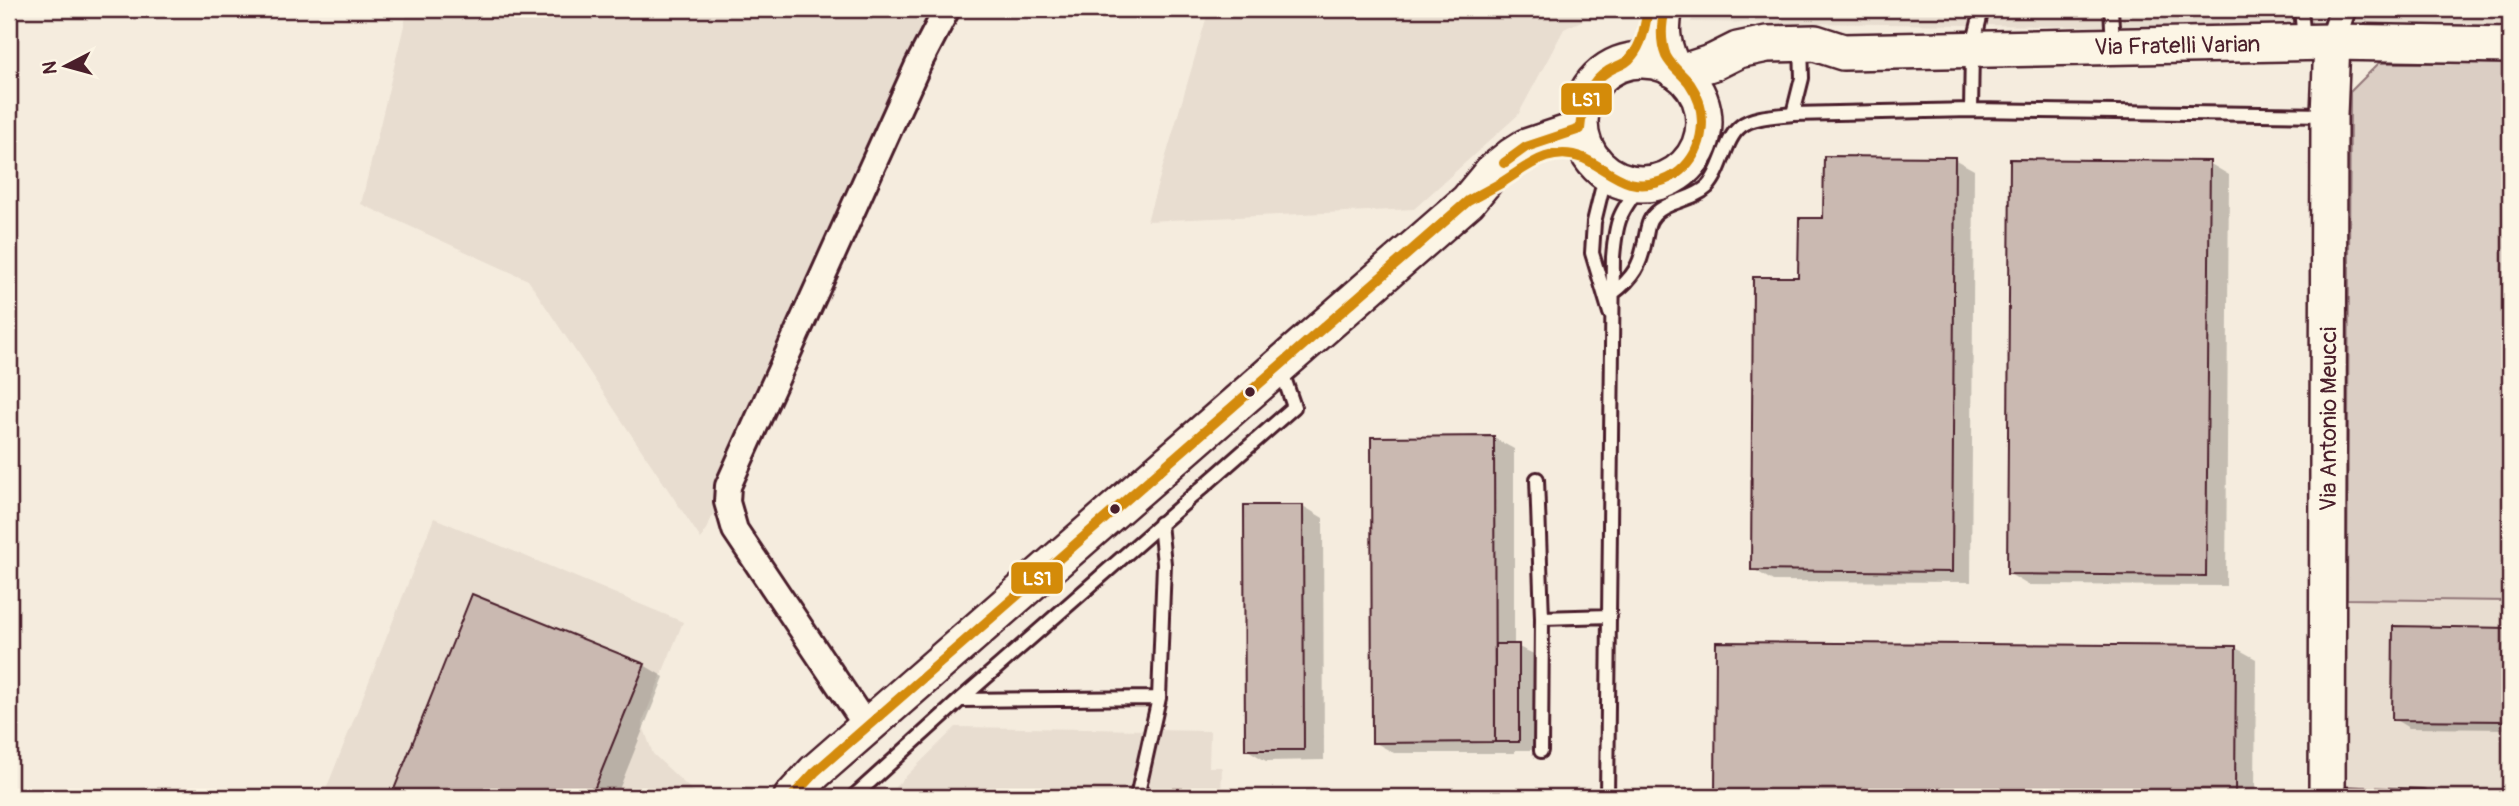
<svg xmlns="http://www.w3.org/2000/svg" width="2519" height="806" font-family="Pangolin,sans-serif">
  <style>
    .built { fill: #e8ddd0 }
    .green { fill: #dbcec4; stroke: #927678; stroke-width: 2 }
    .shadow { fill: #0003 }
    .building { fill: #cab9b1; stroke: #4a1f2b; stroke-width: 2 }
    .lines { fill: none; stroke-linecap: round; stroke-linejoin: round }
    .lane-casing { stroke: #4a1f2b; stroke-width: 18 }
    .street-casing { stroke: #4a1f2b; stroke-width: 30 }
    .secondary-casing { stroke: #4a1f2b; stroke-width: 40 }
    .lane { stroke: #fcf5e5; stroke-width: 12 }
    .street { stroke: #fcf5e5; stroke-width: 24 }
    .secondary { stroke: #fcf5e5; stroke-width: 35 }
    .bus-1-casing { stroke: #fcf5e5; stroke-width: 16 }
    .bus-1 { stroke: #d48b09; stroke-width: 10 }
    .bus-dot { fill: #4a1f2b; stroke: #fcf5e5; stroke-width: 2.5 }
    .labels { text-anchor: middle; stroke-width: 5; stroke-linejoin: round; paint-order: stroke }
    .street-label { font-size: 23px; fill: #4a1f2b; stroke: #fcf5e5 }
    .line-badge { stroke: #fcf5e5; stroke-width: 2.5 }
    .badge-label { font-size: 19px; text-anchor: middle; font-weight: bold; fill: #fff }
  </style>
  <rect width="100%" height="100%" fill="#f5ecde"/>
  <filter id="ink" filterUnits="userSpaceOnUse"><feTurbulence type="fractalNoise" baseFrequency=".0143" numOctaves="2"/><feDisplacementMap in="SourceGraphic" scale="14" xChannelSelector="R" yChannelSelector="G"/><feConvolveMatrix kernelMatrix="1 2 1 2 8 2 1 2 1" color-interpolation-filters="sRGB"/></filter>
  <g filter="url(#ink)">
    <path class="built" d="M408,9h539l-219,477 -27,53 -173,-259 -167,-76z
      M1209,9h398l-43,20 -46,86 -104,94 -267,12z
      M1695,9h815v22l-819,-9z
      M434,518l249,104 -41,101 11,31 46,43h-376z
      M2347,599l163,2v196h-168z
      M956,727l254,4 -1,36h13l-1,30h-336z"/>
    <path class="green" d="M2379,63h131v538l-163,-2 3,-507z"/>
    <path class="shadow" d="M825,9h50l-3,11z
      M1715,9h23v4z
      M1954,159l20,11 -3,412 -198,-1 -20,-12 47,-290 25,-59z
      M2209,163l20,12 -3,411 -198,-1 -20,-12z
      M1494,438l20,11v196l20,9v96h-19v3h-121l-20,-11z
      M1303,506l20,12 1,242 -58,1 -20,-12z
      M473,597l171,68 20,12 -48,120h-223z
      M2395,628l115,1v168h-2l1,-68 -100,-1 -15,-9z
      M1718,643l518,5 20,11 -1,138h-538z"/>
    <path class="building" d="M1824,156l131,1 -3,415 -201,-2 2,-293h45l1,-59h24z
      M2010,159l200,2 -4,415 -199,-2z
      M1494,436l1,306 -123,1 -1,-306z
      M1244,505h59l1,245h-59z
      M472,594l173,70 -54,133h-200z
      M2393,626l117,2v169h-3v-76l-115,-1z
      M1716,642l520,4 -1,151h-520z
      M1495,644h24v98h-24z"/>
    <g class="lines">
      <defs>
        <path id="lane" d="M2111,9l2,35
          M2301,9l3,31
          M1971,110l356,5
          M1793,114l178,-4 1,-60 10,-41
          M1606,173l-12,49 -2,31 18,60
          M1613,293c20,-15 28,-28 32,-53 2,-7 2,-15 6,-21 12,-19 40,-17 56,-32 16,-17 17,-48 34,-61 12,-10 37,-10 52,-12l9,-36 -1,-32
          M1537,479l5,139
          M960,700l199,-2 5,-134 -4,-41
          M1541,751l1,-133 68,-2
          M2330,794l92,3
          M853,797l107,-97 334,-293 -13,-38
          M1137,797l22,-99
          M1607,797l6,-540c3,-36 6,-44 28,-72"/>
        <path id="street" d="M2332,42l11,-33
          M867,727l-132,-197 -8,-28 1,-16 190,-421 29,-56"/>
        <g id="secondary">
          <path d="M1665,9c-6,23 -1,39 8,60"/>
          <circle cx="1642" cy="122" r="62"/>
          <path id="s1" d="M1680,73l34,-11 24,-12 29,-6 48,-1 28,9 489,-10 178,3"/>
          <path d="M792,797l23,-25 653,-571 24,-29 20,-16 14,-9 54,-18"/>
          <path id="s2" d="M2327,797l2,-682 3,-73"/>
        </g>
      </defs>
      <use href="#lane" class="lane-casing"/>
      <use href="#street" class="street-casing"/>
      <use href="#secondary" class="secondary-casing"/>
      <use href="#lane" class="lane"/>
      <use href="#street" class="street"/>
      <use href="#secondary" class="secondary"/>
      <defs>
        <path id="bus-1" d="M1504,163l22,-16 54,-18c2,-22 8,-46 28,-58 9,-6 18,-6 24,-15 11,-13 13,-31 16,-47
          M792,797l23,-25 653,-571c11,-6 22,-12 33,-18 26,-16 49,-38 82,-25 16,7 30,20 47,25 17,4 37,-1 50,-12 25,-21 29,-60 10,-87 -7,-10 -18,-16 -24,-28 -6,-15 -5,-31 -1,-47"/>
      </defs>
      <use href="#bus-1" class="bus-1-casing"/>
      <use href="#bus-1" class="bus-1"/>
    </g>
  </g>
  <g class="bus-dot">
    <circle cx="1250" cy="392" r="6"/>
    <circle cx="1115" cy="509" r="6"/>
  </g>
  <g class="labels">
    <g class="street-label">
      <text dy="8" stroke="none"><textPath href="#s1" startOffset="504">Via Fratelli Varian</textPath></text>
      <text dy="8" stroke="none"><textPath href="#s2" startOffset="378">Via Antonio Meucci</textPath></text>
    </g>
  </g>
  <g class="line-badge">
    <rect x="1560" y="82" width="53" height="34" rx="7" fill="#d48b09"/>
    <rect x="1010" y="561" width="54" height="34" rx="7" fill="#d48b09"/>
  </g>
  <g class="badge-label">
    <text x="1586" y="106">LS1</text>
    <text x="1037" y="585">LS1</text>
  </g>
  <rect width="2519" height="806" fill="none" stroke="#fcf5e5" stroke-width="35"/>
  <rect x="18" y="18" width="2484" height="771" fill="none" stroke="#4a1f2b" stroke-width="2.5" filter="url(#ink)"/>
  <g transform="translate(66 66) rotate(264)" stroke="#fcf5e5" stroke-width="5" paint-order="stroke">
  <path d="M0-5L12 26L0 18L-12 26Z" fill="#4a1f2b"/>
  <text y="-10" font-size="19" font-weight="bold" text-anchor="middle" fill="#4a1f2b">N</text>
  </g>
</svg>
